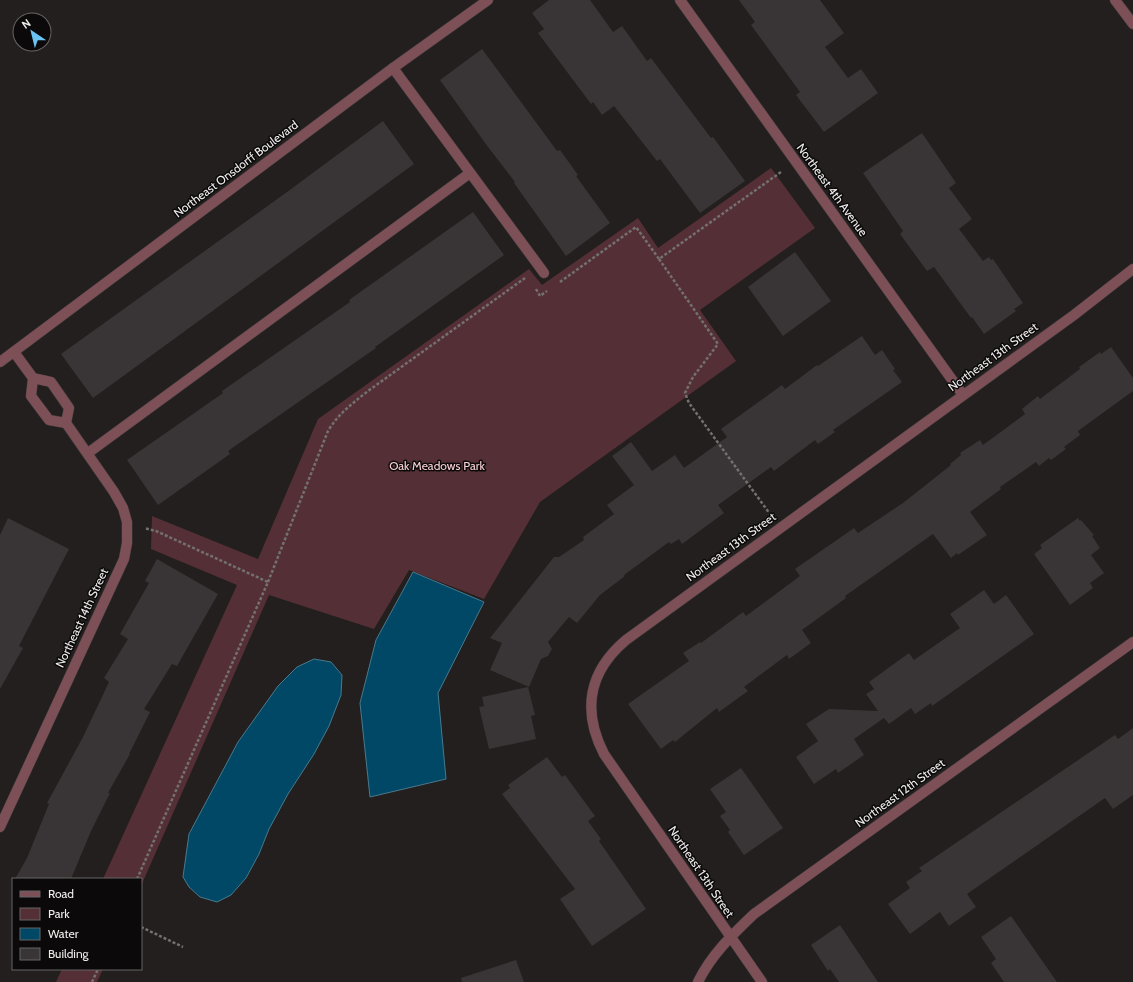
<svg xmlns="http://www.w3.org/2000/svg" width="1133" height="982" font-family="Cabin,sans-serif">
  <style>
    .green { fill: #543036 }
    .water { fill: #004865; stroke: #487a8e }
    .building { fill: #393435 }
    .lines { fill: none; stroke-linecap: round; stroke-linejoin: round }
    .service-casing { stroke: #403c3c; stroke-width: 11 }
    .minor-casing { stroke: #403c3c; stroke-width: 11 }
    .tertiary-casing { stroke: #403c3c; stroke-width: 11 }
    .path { stroke: #747070; stroke-width: 2.5; stroke-dasharray: 3 2; stroke-linecap: butt }
    .service { stroke: #7d4f56; stroke-width: 10 }
    .minor { stroke: #7d4f56; stroke-width: 10 }
    .tertiary { stroke: #7d4f56; stroke-width: 10 }
    .labels { text-anchor: middle; stroke-width: 3; stroke-linejoin: round; paint-order: stroke }
    .street-label { font-size: 12px; fill: #f0eded; stroke: #0b0909 }
    .park-label { font-size: 12px; fill: #f7d0d5; stroke: #0b0909 }
  </style>
  <rect width="100%" height="100%" fill="#231f1f"/>
  <path class="green" d="M771,168l44,60 -115,82 36,51 -196,141 -56,97 -75,-29 -35,59 -105,-34 -128,291v-7h-38l134,-294 -86,-36 1,-33 106,43 60,-140 211,-150 13,16 96,-67 20,30z
    M62,969h41l-6,13h-41z"/>
  <path class="water" d="M413,572l71,30 -46,91 8,86 -76,18 -10,-94 16,-63z
    M314,659l17,3 11,13 -1,20 -12,31 -15,28 -26,40 -19,35 -10,25 -13,24 -15,17 -14,7 -17,-5 -11,-10 -6,-10 6,-43 49,-92 40,-56 19,-19z"/>
  <path class="building" d="M549,0h41l23,32 9,-6 25,35 4,-3 60,80 2,-1 32,44 -45,32 -40,-54 -3,2 -43,-55 -12,9 -9,-13 -2,2 -53,-71 6,-4 -12,-16z
    M739,0h81l24,33 -19,14 23,31 13,-9 17,24 -54,39 -28,-37 4,-3 -49,-67 4,-3z
    M482,49l75,102 3,-1 18,25 -2,1 34,47 -44,33 -52,-73 1,-1 -27,-35 -48,-67z
    M383,121l31,43 -321,234 -32,-44 226,-162z
    M922,133l34,50 -7,5 23,31 -13,10 24,32 6,-4 2,3 2,-1 30,44 -9,6 2,2 -32,23 -12,-17 -1,1 -37,-51 -7,4 -27,-37 3,-3 -40,-58z
    M473,212l31,43 -129,92 1,1 -148,103 2,3 -72,51 -31,-45 96,-67 -1,-2 128,-89 -1,-2z
    M795,252l36,49 -48,35 -35,-49z
    M862,336l13,19 7,-5 13,19 -2,1 9,12 -69,48 2,2 -17,12 -3,-4 -41,31 -3,-4 -53,38 6,8 -42,31 -3,-5 -8,5 -2,-2 -45,33 1,1 -25,19 -23,28 -8,-6 -21,25 4,7 -4,7 -7,3 -12,28 -39,-17 12,-27 -12,-5 64,-81h5l25,-17 -1,-3 31,-23 -7,-9 27,-20 -22,-29 19,-14 21,29 23,-16 9,13 43,-31 -6,-8 61,-44 3,4 32,-24 1,1z
    M1111,347l22,31v13l-55,40 2,4 -16,12 2,2 -15,11 -2,-2 -10,8 -3,-4 -36,25 1,2 -31,23 17,23 -29,20 -1,-2 -6,5 -18,-24 -88,62 1,2 -44,32 9,13 -22,16 -2,-4 -43,32 4,4 -29,21 -2,-4 -42,34 -2,-2 -12,9 -33,-45 61,-43 -6,-8 17,-11 1,1 42,-31 3,4 54,-40 -5,-7 59,-41 4,5 45,-30 48,-38 -1,-1 11,-9 -1,-2 20,-13 3,5 42,-31 -3,-5 16,-13 2,3 40,-30 -1,-2 21,-15 1,2z
    M8,518l61,31 -50,97 4,2 -23,41v-154z
    M1078,518l2,3 1,-1 13,15 -2,1 8,12 -9,7 13,18 -14,10 3,5 -23,17 -36,-51 8,-6 -2,-3z
    M157,559l61,35 -41,72 -5,-2 -28,45 6,3 -21,42h1l-22,39h2l-19,38 -20,48h-56l12,-21 22,-54 -2,-1 36,-66 26,-55 -5,-4 24,-39 -8,-5 29,-51 -4,-2z
    M984,590l10,14 12,-9 28,39 -102,72 -1,-3 -16,11 -4,-6 -22,16 -5,-6 -30,21 10,16 -26,18 -2,-4 -22,15 -18,-27 22,-16 -12,-17 23,-15 49,2 -12,-17 8,-5 -5,-7 40,-29 5,7 46,-32 -10,-14z
    M528,687l7,28 -4,1 5,23 -47,10 -10,-42 5,-1 -2,-9z
    M1133,728v67l-20,14 -8,-11 -138,96 9,13 -27,19 -9,-14 -30,22 -22,-30 22,-16 -4,-6 16,-11 -3,-3 196,-133 3,4z
    M547,757l15,20 3,-2 30,41 -7,5 13,18 -2,2 47,68 -54,37 -32,-47 15,-10 -73,-95 8,-6 -2,-3z
    M741,768l42,60 -39,27 -16,-23 2,-2 -10,-14 6,-4 -16,-23z
    M1011,916l46,66h-53l-13,-19 5,-4 -15,-22z
    M840,925l38,57h-39l-9,-13 -2,2 -17,-26z
    M516,960l8,22h-62l-1,-4z"/>
  <g class="lines">
    <defs>
      <path id="service" d="M393,68l151,205
        M88,453l382,-280"/>
      <path id="minor" d="M680,0l283,395
        M1115,0l18,24
        M33,378l18,4 18,26 -3,15
        M0,827l124,-268 3,-16v-21l-4,-14 -9,-16 -48,-69 -17,-3 -18,-24 2,-18 -19,-26
        M698,982c13,-27 34,-47 56,-68l379,-272
        M762,982l-158,-228c-22,-43 -16,-82 22,-114l448,-325 59,-46"/>
      <path id="tertiary" d="M0,362l393,-294 95,-68"/>
    </defs>
    <use href="#service" class="service-casing"/>
    <use href="#minor" class="minor-casing"/>
    <use href="#tertiary" class="tertiary-casing"/>
    <path class="path" d="M659,259l59,85 -25,33 -8,16 4,10 81,111
      M560,282l76,-55 23,32 122,-87
      M536,289l4,7 7,-5
      M268,582l60,-151c10,-17 25,-28 40,-40l157,-113
      M137,879l131,-297 -112,-51 -12,-3
      M141,927l42,20
      M92,982l6,-13"/>
    <use href="#service" class="service"/>
    <use href="#minor" class="minor"/>
    <use href="#tertiary" class="tertiary"/>
  </g>
  <g class="labels">
    <g class="street-label">
      <text transform="translate(236 169) rotate(-37)" y="4">Northeast Onsdorff Boulevard</text>
      <text transform="translate(832 190) rotate(54)" y="4">Northeast 4th Avenue</text>
      <text transform="translate(993 357) rotate(-36)" y="4">Northeast 13th Street</text>
      <text transform="translate(731 547) rotate(-36)" y="4">Northeast 13th Street</text>
      <text transform="translate(82 618) rotate(-65)" y="4">Northeast 14th Street</text>
      <text transform="translate(900 793) rotate(-36)" y="4">Northeast 12th Street</text>
      <text transform="translate(701 872) rotate(56)" y="4">Northeast 13th Street</text>
    </g>
    <g class="park-label">
      <text x="437" y="470">Oak Meadows Park</text>
    </g>
  </g>
  <rect x="12" y="878" width="130" height="92" fill="#0b0909" stroke="#676464"/>
  <rect x="20" y="891" width="20" height="6" fill="#7d4f56" stroke="#676464"/>
  <text x="48" y="898" font-size="12" fill="#f0eded">Road</text>
  <rect x="20" y="908" width="20" height="12" fill="#543036" stroke="#676464"/>
  <text x="48" y="918" font-size="12" fill="#f0eded">Park</text>
  <rect x="20" y="928" width="20" height="12" fill="#004865" stroke="#676464"/>
  <text x="48" y="938" font-size="12" fill="#f0eded">Water</text>
  <rect x="20" y="948" width="20" height="12" fill="#393435" stroke="#676464"/>
  <text x="48" y="958" font-size="12" fill="#f0eded">Building</text>
  <g transform="translate(32 32) rotate(325)"><circle r="19" fill="#0b0909" stroke="#676464"/>
  <path d="M0-3L7 15L0 10L-7 15Z" fill="#6ac3f1"/>
  <text y="-6" font-size="11" font-weight="bold" text-anchor="middle" fill="#f0eded">N</text>
  </g>
</svg>
